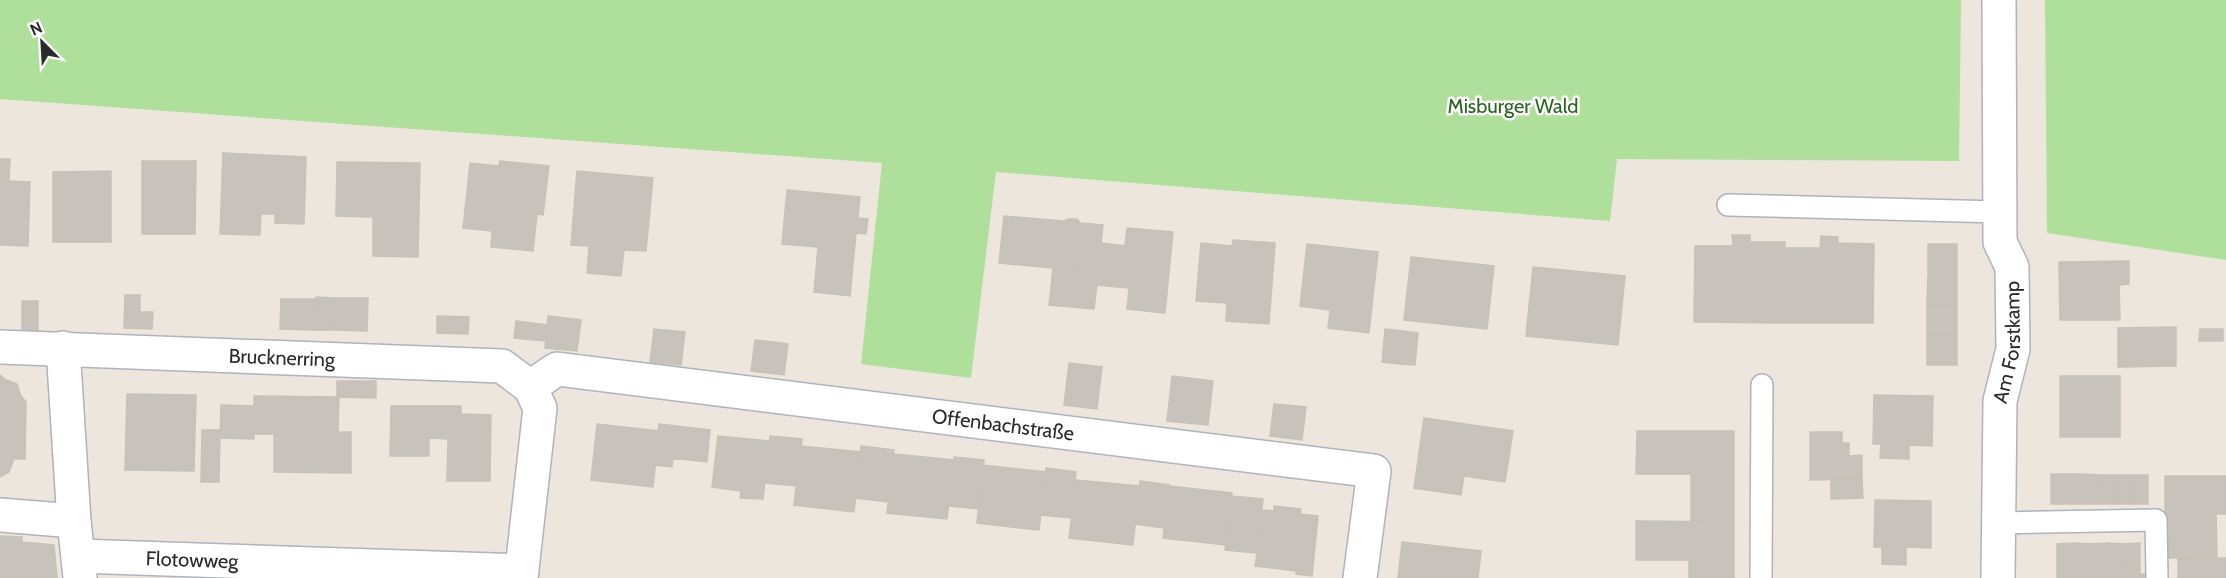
<svg xmlns="http://www.w3.org/2000/svg" width="2226" height="578" font-family="Cabin,sans-serif">
  <style>
    .green { fill: #afe09b }
    .building { fill: #c7c3bc; stroke: #c7c2b6; stroke-width: 1.5 }
    .lines { fill: none; stroke-linecap: round; stroke-linejoin: round }
    .service-casing { stroke: #b0b2bd; stroke-width: 24 }
    .minor-casing { stroke: #b0b2bd; stroke-width: 36 }
    .service { stroke: #fff; stroke-width: 21 }
    .minor { stroke: #fff; stroke-width: 33 }
    .labels { text-anchor: middle; stroke-width: 5; stroke-linejoin: round; paint-order: stroke }
    .park-label { font-size: 20px; fill: #28641d; stroke: #fff }
    .street-label { font-size: 20px; fill: #2a2a2a; stroke: #fff }
  </style>
  <rect width="100%" height="100%" fill="#ece6dd"/>
  <path class="green" d="M0,0h1961l-2,161 -342,-2 -7,62 -614,-49 -25,206 -110,-14 21,-201 -882,-64z
    M2045,0h181v260l-179,-27z"/>
  <path class="building" d="M223,153l83,4 -2,67 -29,-1v-9h-14l-1,21 -40,-1z
    M0,159h10l-1,22 21,1 -2,64 -28,-1z
    M142,161h54l-1,73h-53z
    M500,161l49,5 -6,49 -6,-1 -4,37 -42,-4 1,-16 -29,-3 7,-65 29,3z
    M337,162l83,1 -2,94 -45,-1v-39l-37,-1z
    M111,171v71h-58v-70z
    M577,171l76,7 -7,73 -22,-1 -3,26 -34,-3 2,-27 -18,-1z
    M787,190l73,7 -2,21 10,1 -2,15 -10,-1 -6,63 -36,-4 4,-45 -36,-3z
    M1004,216l60,5 5,-2h8l3,4 -8,84 -23,-2 4,-37 -54,-5z
    M1080,223l23,2 -2,18 24,3 2,-18 46,4 -8,81 -38,-4 2,-21 -32,-3 -3,24 -22,-2z
    M1732,235h18v7h35v81l-91,-1 1,-76h38z
    M1821,236l17,1v6l36,1 -1,79h-88v-75h35z
    M1233,240l42,3 -6,81 -43,-3 1,-18 -31,-2 5,-58 31,3z
    M1307,244l71,8 -9,81 -41,-5 2,-18 -30,-4z
    M1928,244h29v30h-29z
    M1411,257l83,9 -7,63 -83,-9z
    M2129,261v23l-10,1 1,35h-60l-1,-58z
    M1533,267l92,9 -7,69 -92,-9z
    M1928,274h29v31h-30z
    M125,295h15v17h13l-1,17 -28,-1z
    M316,297l17,1 -1,32h-17z
    M333,298h35l-1,33 -35,-1z
    M281,299h35l-1,31 -35,-1z
    M22,301h16v31h-16z
    M1927,305h30v30h-30z
    M437,316l32,1 -1,17 -31,-1z
    M548,316l33,4 -4,31 -32,-3z
    M516,321l31,4 -2,16 -31,-3z
    M2176,327v20h-58v-19z
    M654,329l31,3 -4,33 -31,-3z
    M1385,329l18,2 -4,33 -17,-2z
    M2200,329h23v12h-24z
    M1403,331l15,2 -3,32 -16,-1z
    M1927,335h30v30h-30z
    M755,340l33,4 -4,31 -33,-4z
    M2118,347h58v19l-58,1z
    M1069,363l33,4 -5,42 -33,-4z
    M0,375l6,5 11,4 4,12 5,6 -1,57h-11l-5,13 -9,5z
    M1172,376l41,5 -5,44 -41,-4z
    M2060,376h60v61h-60z
    M337,381h39v17l-39,-1z
    M127,394l69,1 -2,76 -69,-1z
    M1874,395l59,1 -1,50 -23,-1v14l-29,-1 1,-14h-8z
    M254,396l85,1 -1,35h13v41l-77,-1v-38h-20z
    M1274,404l32,3 -4,33 -32,-4z
    M221,405l33,1v33l-34,-1z
    M391,406h70v8l30,1 -1,66h-43l1,-42 -19,-1v18h-39z
    M1424,418l89,13 -8,51 -41,-6 -3,19 -47,-7z
    M597,424l62,7 -6,56 -62,-7z
    M659,424l17,2 -4,41 -17,-2z
    M676,426l34,4 -3,32 -35,-4z
    M202,430h18l-1,52h-18z
    M1637,431h97v91l-43,-1v-47h-55z
    M1810,432h32v11h7v13l13,-1v24l-52,1z
    M718,436l51,5 -6,58 -23,-1 1,-7 -29,-4z
    M770,436l32,3 -5,47 -32,-3z
    M801,446l60,6 -7,60 -60,-7z
    M861,446l33,4 -6,52 -33,-4z
    M894,454l60,6 -7,59 -60,-6z
    M954,457l30,3 -5,49 -30,-3z
    M983,465l63,7 -7,58 -62,-7z
    M1046,468l30,4 -5,46 -30,-3z
    M2051,474h16v30h-16z
    M2067,474h16v30h-16z
    M2083,474l17,1 -1,29h-16z
    M2100,475h16v29h-17z
    M2116,475h16v29h-16z
    M2132,475h16v29h-16z
    M2165,476h61v38h-10l1,44h-52z
    M1831,479h31l1,19 -32,1z
    M1076,480l63,6 -6,59 -64,-7z
    M1140,481l29,4 -5,43 -29,-4z
    M1169,486l63,7 -6,52 -63,-7z
    M1231,496l32,3 -4,38 -32,-4z
    M1875,500l56,1v47l-25,-1v18l-24,-1v-17h-8z
    M1274,506l27,3 -1,5 18,2 -6,60 -16,-2v-3l-41,-5 2,-13 -32,-3 2,-17 32,4 3,-27 12,1z
    M1636,521l98,1v56h-45v-18h-53z
    M0,536l22,1 -3,41h-19z
    M22,542l32,3 3,33h-38z
    M1402,542l79,9 -3,27h-80z
    M2074,543l16,1 1,30h-17z
    M2074,543v31h-17v-30z
    M2107,543l16,1 1,29 -17,1z
    M2107,543v31h-16l-1,-30z
    M2140,543v31l-16,-1 -1,-29z
    M2217,558h9v20h-48v-19z
    M2057,574h92v4h-92z"/>
  <g class="lines">
    <defs>
      <path id="service" d="M1728,205l271,7
        M1999,523l157,-3 1,58
        M1761,578l1,-193"/>
      <g id="minor">
        <path id="s1" d="M0,347l502,19 28,21 10,21 -19,170"/>
        <path d="M63,348l11,173 6,56"/>
        <path id="s2" d="M530,387l27,-18 817,102 -14,107"/>
        <path d="M0,515l74,6"/>
        <path id="s3" d="M78,556l444,15"/>
        <path id="s4" d="M1998,578l2,-177 13,-52 -1,-82 -12,-25 -1,-242"/>
      </g>
    </defs>
    <use href="#service" class="service-casing"/>
    <use href="#minor" class="minor-casing"/>
    <use href="#service" class="service"/>
    <use href="#minor" class="minor"/>
  </g>
  <g class="labels">
    <g class="park-label">
      <text x="1513" y="113">Misburger Wald</text>
    </g>
    <g class="street-label">
      <text dy="7" stroke="none"><textPath href="#s4" startOffset="237">Am Forstkamp</textPath></text>
      <text dy="7" stroke="none"><textPath href="#s1" startOffset="282">Brucknerring</textPath></text>
      <text dy="7" stroke="none"><textPath href="#s2" startOffset="482">Offenbachstraße</textPath></text>
      <text dy="7" stroke="none"><textPath href="#s3" startOffset="114">Flotowweg</textPath></text>
    </g>
  </g>
  <g transform="translate(42 42) rotate(336)" stroke="#ffffff" stroke-width="4.5" paint-order="stroke">
  <path d="M0-4.5L10 22L0 15L-10 22Z" fill="#2a2a2a"/>
  <text y="-9" font-size="16" font-weight="bold" text-anchor="middle" fill="#2a2a2a">N</text>
  </g>
</svg>
